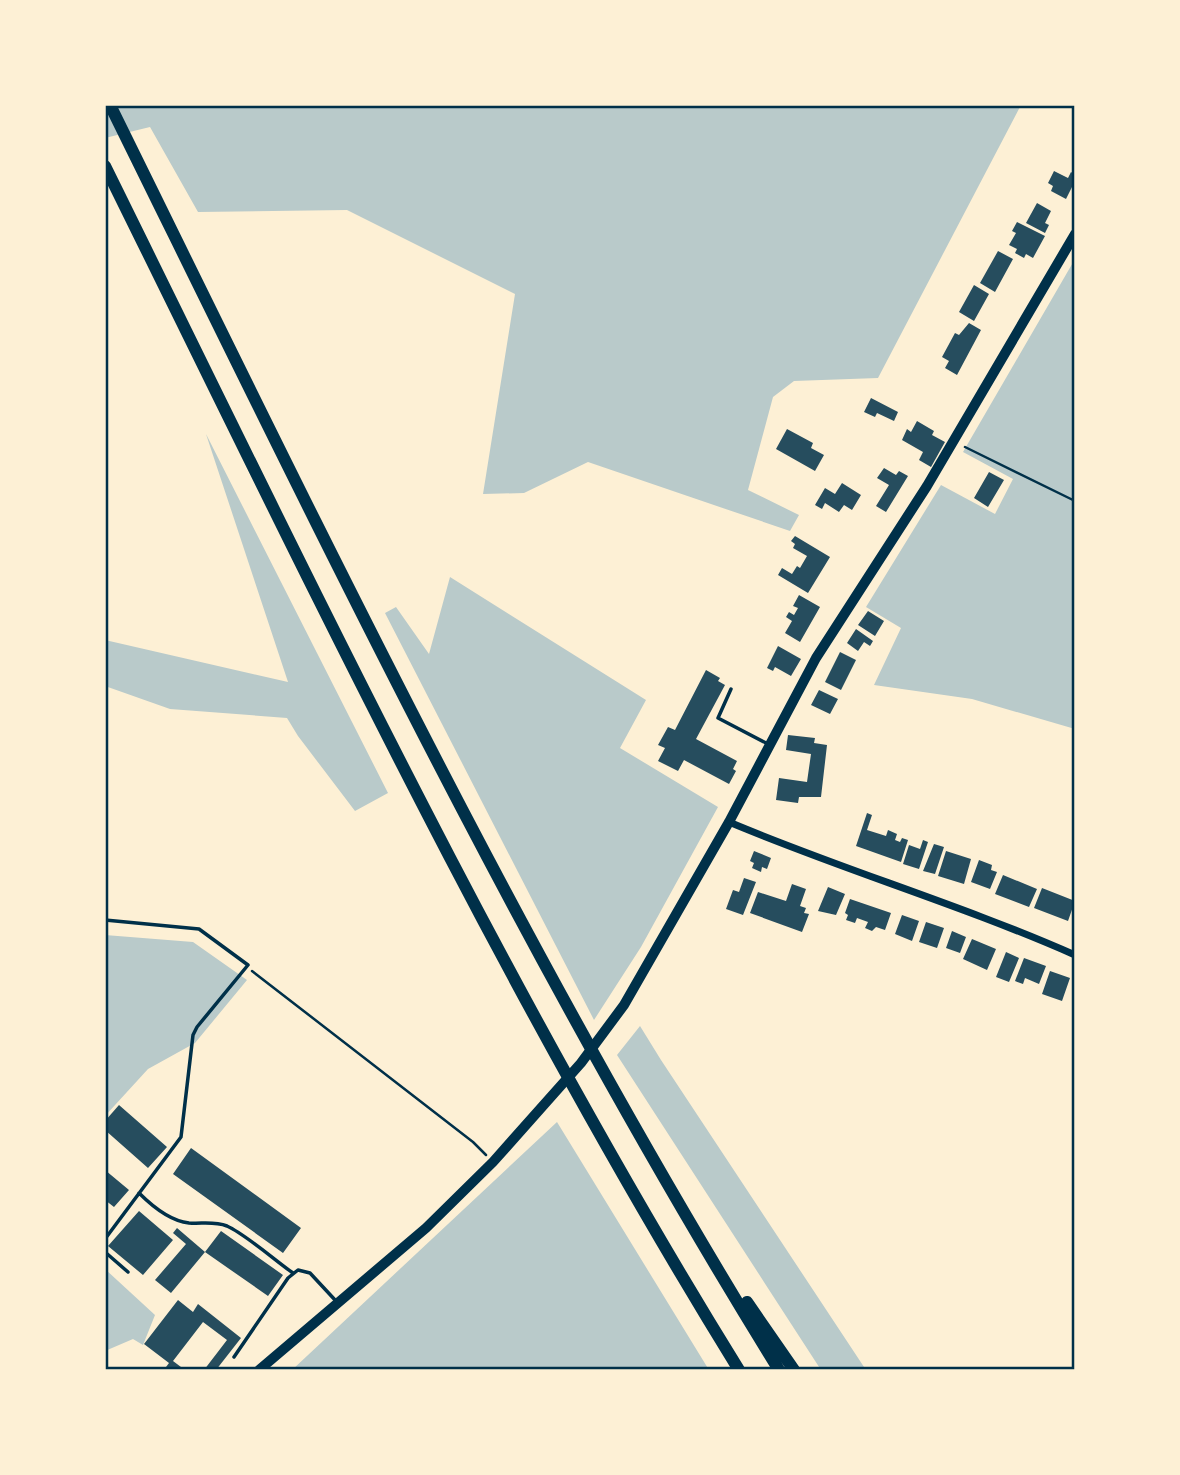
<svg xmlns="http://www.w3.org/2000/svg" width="1180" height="1475" font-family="'Roboto Serif',serif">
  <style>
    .green { fill: #b9caca }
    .building { fill: #264d5e }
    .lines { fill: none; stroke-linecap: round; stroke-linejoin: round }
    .path { stroke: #003049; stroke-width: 2.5 }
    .service { stroke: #003049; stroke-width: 3.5 }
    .minor { stroke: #003049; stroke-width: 7 }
    .primary { stroke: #003049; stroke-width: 10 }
    .motorway { stroke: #003049; stroke-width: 12 }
    .neatline { fill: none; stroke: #003049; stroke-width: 2.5 }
  </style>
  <rect width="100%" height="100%" fill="#fdf0d5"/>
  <path class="green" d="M105,105h916l-143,273 -84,3 -21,16 -25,93 51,25 -9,16 -202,-69 -64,31 -41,1 32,-200 -168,-84 -149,2 -48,-85 -45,11z
    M1075,259v470l-103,-30 -98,-14 27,-57 -35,-21 75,-122 54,29 18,-35 -50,-27z
    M206,434l182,359 -33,18 -57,-75 -11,-18 -117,-9 -65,-23v-46l183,42z
    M450,577l196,123 -26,48 98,59 -77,140 -47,73 -209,-407 11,-6 33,47z
    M105,935l88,7 54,38 -52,63 -47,26 -43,47z
    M640,1026l21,34 205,310h-45l-204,-315z
    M557,1122l152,248h-417z
    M105,1269l50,46 -12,30 -10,-6 -28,12z"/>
  <path class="building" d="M1054,171l14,7 3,-6 4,3v6l-9,18 -15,-8 2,-5 -5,-3z
    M1037,203l14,8 -6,12 4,2 -4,8 -19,-10z
    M1017,222l28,14 -12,22 -7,-4 -2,4 -9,-5 2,-4 -8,-4 7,-12 -4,-2z
    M998,251l15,8 -18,33 -15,-9z
    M974,285l15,9 -15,27 -15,-9z
    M969,323l12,7 -24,45 -12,-7 4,-7 -7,-4 13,-24 4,2z
    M871,398l27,14 -4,9 -17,-8 -2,4 -11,-5z
    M917,421l17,10 -2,4 13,7 -14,25 -12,-7 4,-8 -21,-12 5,-11 4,3z
    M787,429l26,14 -2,5 13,7 -9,16 -39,-22z
    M884,468l12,7 3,-4 9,5 -22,36 -10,-6 13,-21 -12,-7z
    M989,472l15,8 -16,27 -14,-9z
    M842,483l19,12 -9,15 -8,-5 -5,7 -14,-9 -3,6 -7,-4 10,-17 10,6z
    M795,536l35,21 -22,36 -30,-18 4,-7 10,6 5,-8 3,2 7,-12 -14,-8 2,-4 -4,-3z
    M799,595l21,12 -20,35 -15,-9 7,-12 -6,-4 3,-5 5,3 4,-7 -5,-2z
    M868,611l16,10 -9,15 -17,-11z
    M856,629l17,12 -3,5 -6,-4 -6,9 -11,-8z
    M778,646l23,13 -10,17 -16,-9 -2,4 -6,-3z
    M840,652l16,8 -15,30 -16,-8z
    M706,670l14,8 -2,3 7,4 -29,54 41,22 -4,8 3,2 -7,13 -45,-24 -6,11 -20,-10 7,-13 -7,-3 10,-18 7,3z
    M819,690l19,9 -8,15 -19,-9z
    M788,735l27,3 -1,5 13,2 -6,52h-22l-1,6 -22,-3 3,-22 28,4 4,-28 -25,-4z
    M867,813l5,2 -5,15 19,6 2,-6 9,4 -2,6 5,2 2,-4 6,2 -7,22 -45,-16z
    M923,840l5,2 -9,27 -16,-5 6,-19 11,4z
    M934,844l10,3 -9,27 -12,-3z
    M754,851l17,7 -4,11 -5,-2 -1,5 -9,-4 2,-5 -4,-2z
    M946,851l25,8 -7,25 -26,-8z
    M979,860l13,5 -1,5 6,2 -7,17 -19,-7z
    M1003,875l34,14 -8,18 -34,-13z
    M744,878l12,4 -13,33 -17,-6 7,-19 6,2z
    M792,884l14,5 -6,17 6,2 -2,5 5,1 -7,18 -52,-19 8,-21 28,9z
    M828,887l17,7 -9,21 -18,-4z
    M1042,888l33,13 -7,20 -34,-13z
    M850,899l41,14 -6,17 -9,-3 -4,4 -7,-3 3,-6 -11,-4 -2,5 -9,-3 2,-5 -3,-2z
    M902,915l17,6 -7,20 -17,-7z
    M926,922l18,6 -7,20 -18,-6z
    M952,931l14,6 -6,16 -14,-5z
    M972,939l24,10 -9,21 -24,-11z
    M1006,952l13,6 -10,24 -13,-5z
    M1024,958l22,8 -7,18 -14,-6 -2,6 -8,-3z
    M1050,971l20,7 -8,23 -20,-7z
    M119,1105l48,42 -19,21 -43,-38v-9z
    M191,1148l110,80 -18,25 -110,-79z
    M105,1170l24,20 -15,17 -9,-7z
    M139,1211l34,29 -30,35 -35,-29z
    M177,1228l28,24 -34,41 -16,-13 31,-36 -13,-11z
    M221,1231l62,44 -15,21 -63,-44z
    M178,1300l15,12 5,-8 43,34 -25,32h-12l23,-30 -24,-18 -30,39 8,6 -2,3h-8l-5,-3 3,-4 -25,-19z"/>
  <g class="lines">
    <path class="path" d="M965,447l110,54
      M252,971l221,171 13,13"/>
    <path class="service" d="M731,689l-13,29 50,26
      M105,920l94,9 49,36 -51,62 -4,8 -12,102 -76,102
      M139,1193c13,13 31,28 50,30 13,1 25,-2 38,3 18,8 49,35 66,47
      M105,1252l23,20
      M234,1357l54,-79 10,-8 12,3 26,28"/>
    <path class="minor" d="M729,822c114,48 233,83 346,133"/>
    <path class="primary" d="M259,1370l167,-142 67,-66 88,-99 43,-58 105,-183 87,-164 111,-172 148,-252"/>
    <path class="motorway" d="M110,105c211,428 417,859 669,1265
      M105,166c201,407 395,818 634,1204
      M747,1302l47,68"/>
  </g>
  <rect width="1180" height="1475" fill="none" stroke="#fdf0d5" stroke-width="214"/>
  <rect x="107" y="107" width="966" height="1261" class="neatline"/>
</svg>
